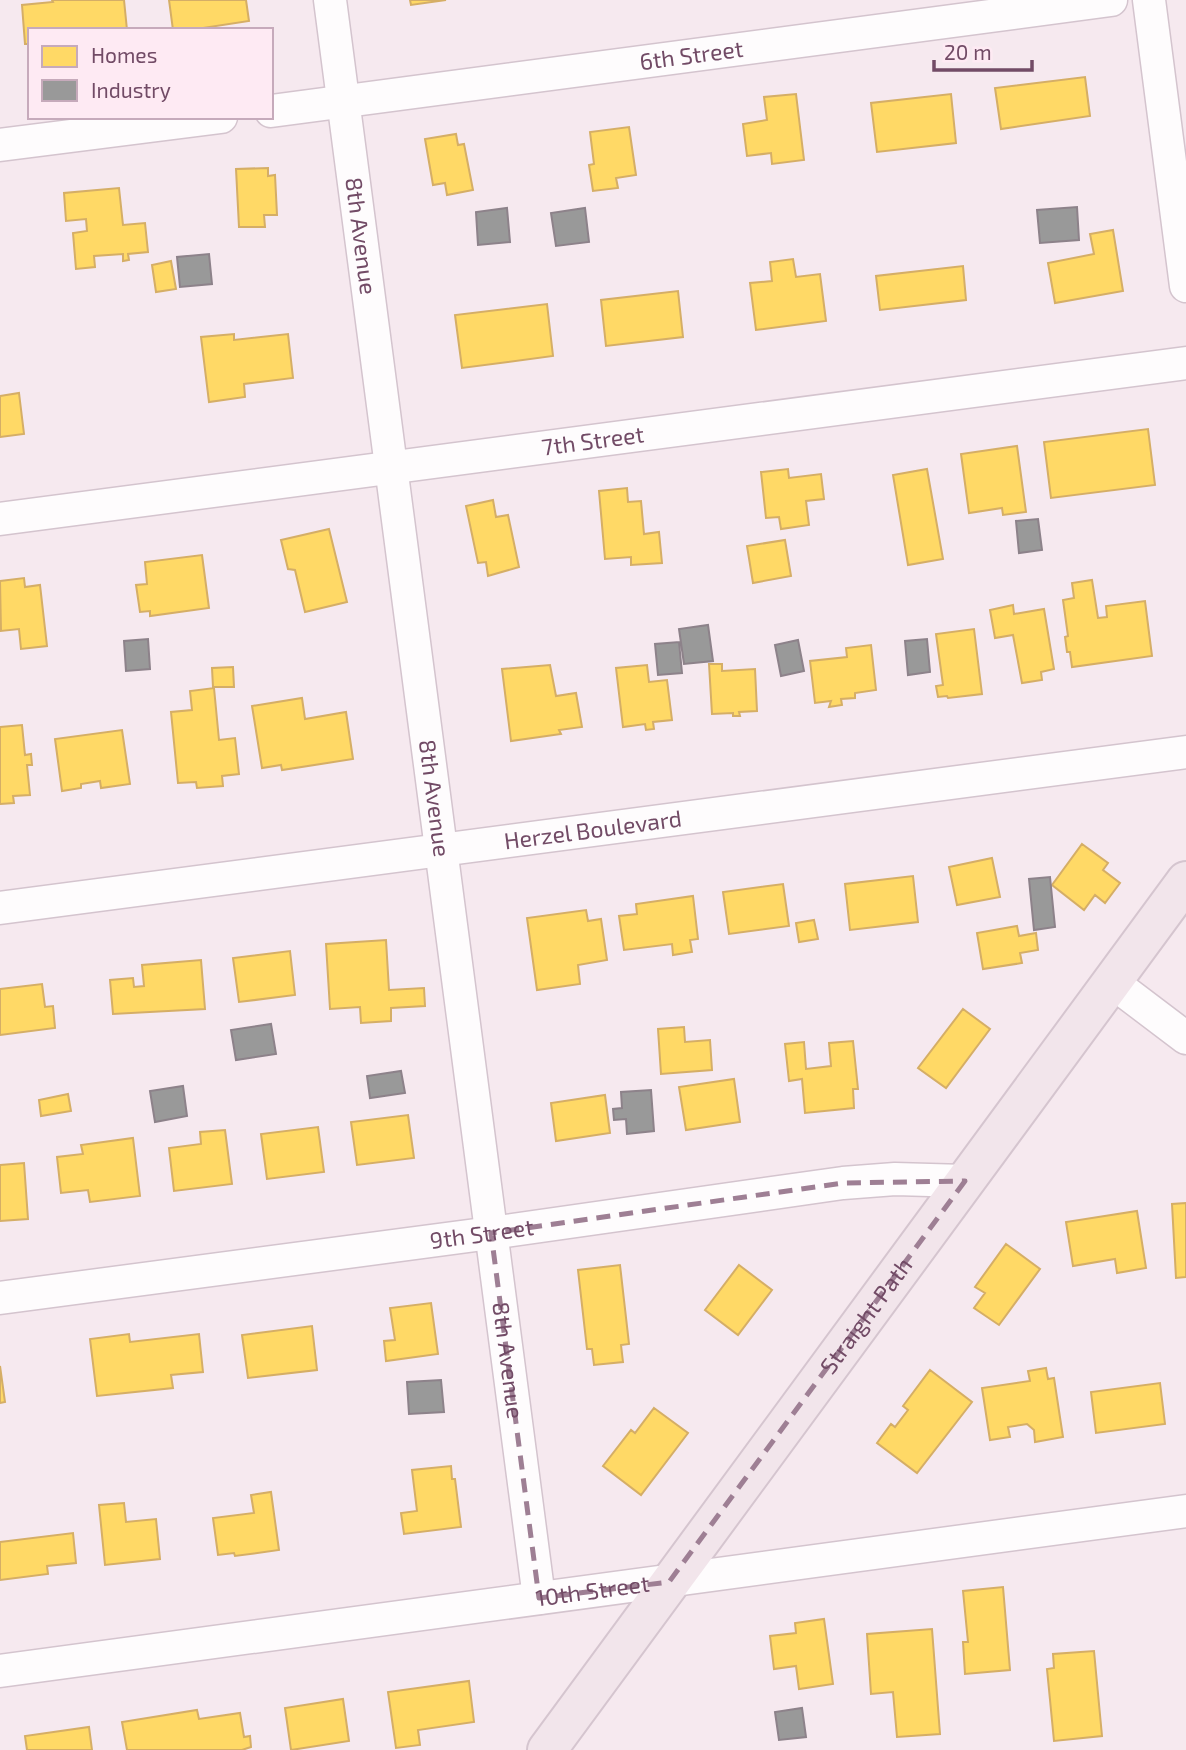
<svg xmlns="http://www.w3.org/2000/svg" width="1186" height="1750" font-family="'Exo 2',sans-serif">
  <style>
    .homes { fill: #ffd966; stroke: #d5ae66; stroke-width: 2 }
    .industry { fill: #999; stroke: #8d828a; stroke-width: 2 }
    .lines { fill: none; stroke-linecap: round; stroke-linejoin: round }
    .minor-casing { stroke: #d4c4ce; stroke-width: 35 }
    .major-casing { stroke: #d5c5cf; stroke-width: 42 }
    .minor { stroke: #fefcfd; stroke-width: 32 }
    .major { stroke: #f2e5eb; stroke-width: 38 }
    .marked { fill: none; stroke: #9e7f94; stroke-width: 5; stroke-dasharray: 14 9; stroke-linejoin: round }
    .labels { text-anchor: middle; stroke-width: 7; stroke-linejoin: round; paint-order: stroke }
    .street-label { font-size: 23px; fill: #724b66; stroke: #feeaf3 }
  </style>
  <rect width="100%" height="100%" fill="#f6e9ef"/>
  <path class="homes" d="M52,0h72l3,30h-97v14h-5l-3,-39 31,-3z
    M169,0h77l3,21 -59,9h-17z
    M410,0h36l-35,5z
    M1085,77l5,39 -89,13 -6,-41z
    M796,94l8,66 -32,4 -1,-11 -24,3 -4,-32 24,-4 -3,-23z
    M951,94l5,49 -79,9 -6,-49z
    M629,127l7,48 -20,3 2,10 -25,3 -4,-26 5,-1 -4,-32z
    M456,134l2,11 6,-1 9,46 -26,5 -2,-12 -12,2 -8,-46z
    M268,168v8l7,-1 2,40h-13l1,12h-26l-3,-58z
    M119,188l4,37 22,-2 3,29 -20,2 1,6 -6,1v-7l-29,2 1,11 -19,2 -3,-36 14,-2 -1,-12 -20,2 -2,-28z
    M1113,230l10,61 -68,12 -7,-40 46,-9 -4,-20z
    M793,259l3,18 24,-3 6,47 -70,9 -6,-47 22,-2 -2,-19z
    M171,261l5,28 -20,3 -4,-27z
    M963,266l3,34 -86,10 -4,-34z
    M678,291l5,46 -77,9 -5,-46z
    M547,304l6,52 -91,12 -7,-53z
    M234,334v6l54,-6 5,44 -49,6 1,13 -36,5 -8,-65z
    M19,393l5,41 -24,3v-41z
    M1148,429l7,56 -104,13 -7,-56z
    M1017,446l9,66 -23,3 -1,-7 -33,5 -8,-59z
    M788,469l1,9 32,-4 3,25 -18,2 3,24 -28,4 -2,-12 -13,1 -5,-46z
    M927,469l16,90 -35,6 -15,-90z
    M627,488l1,14 13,-1 3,33 15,-2 3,31 -31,2v-8l-26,2 -6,-68z
    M493,500l3,17 12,-2 11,52 -31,9 -2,-14 -8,1 -12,-57z
    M329,529l18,73 -42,10 -10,-42 -7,-1 -7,-29z
    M785,540l6,36 -38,7 -6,-37z
    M202,555l7,53 -59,8v-5l-10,1 -4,-27 11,-1 -2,-22z
    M24,578l1,9 15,-2 7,61 -26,3 -2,-20 -18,2 -1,-50z
    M1092,580l6,38 9,-1 -1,-11 39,-5 7,55 -80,11 -2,-15h-3l-2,-15 3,-1 -5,-36 11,-2 -2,-15z
    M1013,605l1,9 30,-5 10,60 -13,3 1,8 -20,3 -9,-48 -18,3 -5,-28z
    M974,629l8,65 -34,4 -1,-2 -9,1 -2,-11 7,-1 -7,-51z
    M871,645l5,45 -21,3v5l-14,1 1,6 -13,2 2,-6 -16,2 -5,-42 37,-4 -1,-9z
    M709,664h13v7l33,-2 2,42 -18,1 1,4h-7v-3l-21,1z
    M550,665l6,31 20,-3 6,34 -23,3 2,4 -50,7 -9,-72z
    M647,665l2,17 18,-2 5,40 -19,2 1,7 -8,1 -1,-6 -22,3 -7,-59z
    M233,667l1,20h-21l-1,-19z
    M214,688l5,52 16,-2 4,36 -17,2 1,10 -26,2 -1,-6 -18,1 -7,-71 21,-2 -2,-19z
    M302,698l3,21 41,-7 7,47 -71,11 -1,-5 -19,3 -10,-62z
    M22,725l3,30 6,-1 1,11h-5l3,30 -17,1 1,7 -14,1v-77z
    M122,730l8,54 -29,4 -1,-7 -19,3v4l-19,3 -7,-52z
    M1082,844l26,19 -5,7 17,13 -15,20 -10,-8 -11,15 -32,-25z
    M992,858l8,39 -43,8 -8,-38z
    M913,876l5,46 -68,8 -5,-46z
    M783,884l6,42 -60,8 -6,-42z
    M693,896l5,43 -8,1 2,12 -19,3 -1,-11 -48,6 -5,-34 18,-2 -1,-10z
    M586,910l2,11 13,-2 6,41 -29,5 2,19 -43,6 -10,-72z
    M814,920l4,19 -19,3 -3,-19z
    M1017,926l2,10 17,-3 2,17 -18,3 2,10 -39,6 -6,-36z
    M386,940l3,50 35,-2 1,18 -34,2v13l-30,2 -1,-16 -30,2 -4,-65z
    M290,951l5,44 -56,7 -6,-44z
    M201,960l4,49 -92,5 -3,-34 23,-2 1,9 10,-1 -2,-21z
    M42,984l3,23 8,-1 2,22 -55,7v-46z
    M963,1009l27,20 -44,59 -28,-20z
    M684,1027l1,15 25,-2 2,30 -51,4 -3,-45z
    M853,1041l5,48h-5l1,19 -49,5 -3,-34 -13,2 -4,-37 19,-2 2,27 25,-3 -2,-23z
    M734,1079l6,43 -54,8 -7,-43z
    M68,1094l3,17 -30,5 -2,-16z
    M605,1095l5,38 -54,8 -5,-38z
    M408,1115l6,43 -57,7 -6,-43z
    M318,1127l6,45 -57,7 -6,-45z
    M225,1130l7,54 -58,7 -5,-43 32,-4 -1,-12z
    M133,1138l7,58 -50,6 -2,-12 -27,3 -4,-36 26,-3 -2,-9z
    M24,1163l4,56 -28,2v-56z
    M1186,1203v74l-10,1 -4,-74z
    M1137,1211l9,57 -29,5 -2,-14 -42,7 -7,-44z
    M1006,1244l34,25 -41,56 -25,-17 11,-15 -10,-6z
    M620,1265l9,79 -8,1 2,17 -29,3 -2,-16h-5l-9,-79z
    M739,1265l33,25 -34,45 -33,-25z
    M431,1303l7,51 -52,7 -2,-20 11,-1 -5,-32z
    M312,1326l5,44 -69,8 -6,-43z
    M129,1334l1,8 69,-8 4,38 -32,3 2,13 -76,8 -7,-57z
    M0,1366l5,36 -5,1z
    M1046,1368l2,11 6,-1 9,59 -28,5 -1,-12 -7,-6 -19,3 2,10 -20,3 -8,-52 48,-7 -2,-10z
    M930,1370l42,32 -55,71 -40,-30 14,-19 4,3 13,-17 -5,-4z
    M1160,1383l5,41 -69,9 -5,-41z
    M654,1408l34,25 -47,62 -38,-29 28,-36 4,3z
    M451,1466l1,13h3l6,48 -57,7 -3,-21 16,-2 -5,-41z
    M271,1492l8,58 -44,6 -1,-3 -16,2 -5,-37 41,-5 -3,-18z
    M124,1503l2,19 30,-3 4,40 -55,6 -6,-60z
    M73,1533l3,30 -29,3 1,8 -48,6v-38z
    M1003,1587l7,83 -45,4 -2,-32h5l-5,-51z
    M824,1619l9,65 -34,5 -3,-23 -22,3 -4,-33 26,-3 -1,-10z
    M932,1629l8,105 -43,3 -4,-45 -22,2 -4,-60z
    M1094,1651l8,85 -48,5 -7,-72 7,-1 -1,-14z
    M469,1681l5,41 -56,8 2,15 -24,3 -8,-56z
    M343,1699l6,42 -58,9 -6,-42z
    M197,1710l2,9 41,-6 4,24 6,-1 1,11 -9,3h-115l-5,-28z
    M89,1727l3,23h-65l-2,-14z"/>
  <path class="industry" d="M1077,207l2,33 -39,3 -3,-33z
    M507,208l3,34 -32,3 -2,-33z
    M585,208l4,34 -33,4 -5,-33z
    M209,254l3,30 -32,3 -3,-30z
    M1038,519l4,31 -23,3 -3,-32z
    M708,625l5,36 -29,3 -5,-35z
    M148,639l2,30 -24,2 -2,-30z
    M927,639l3,33 -22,3 -3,-34z
    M798,640l6,31 -23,5 -6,-31z
    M679,642l3,31 -24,2 -3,-31z
    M1050,877l5,50 -21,3 -5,-51z
    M271,1024l5,30 -40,6 -5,-30z
    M401,1071l4,22 -35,5 -3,-22z
    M183,1086l4,30 -32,6 -5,-31z
    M651,1090l3,41 -27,3 -1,-15 -12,1 -1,-11 9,-1 -1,-16z
    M441,1380l3,32 -35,2 -2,-32z
    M802,1708l4,29 -27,3 -4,-28z"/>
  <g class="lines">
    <defs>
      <g id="minor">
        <path id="s1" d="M330,0l209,1598"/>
        <path d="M1149,0l37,286"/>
        <path id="s2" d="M271,111l840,-111"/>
        <path d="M0,145l221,-28"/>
        <path id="s3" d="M0,519l1186,-156"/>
        <path id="s4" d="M0,908l1186,-156"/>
        <path d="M1112,982l74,56"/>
        <path id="s5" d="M0,1298l491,-65 352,-50 52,-4 70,2"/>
        <path id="s6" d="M0,1671l1186,-160"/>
      </g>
      <g id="major">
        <path id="s7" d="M547,1750l639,-869"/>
      </g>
    </defs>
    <use href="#minor" class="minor-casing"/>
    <use href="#major" class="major-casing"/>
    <use href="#minor" class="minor"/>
    <use href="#major" class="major"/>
  </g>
  <path class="marked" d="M965,1181l-296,401 -130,16 -48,-365 352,-50z"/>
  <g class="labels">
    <g class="street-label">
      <text dy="8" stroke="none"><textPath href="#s2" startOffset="424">6th Street</textPath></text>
      <text dy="8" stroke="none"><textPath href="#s1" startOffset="238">8th Avenue</textPath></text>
      <text dy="8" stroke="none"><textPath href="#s3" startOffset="598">7th Street</textPath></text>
      <text dy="8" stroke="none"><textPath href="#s1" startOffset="805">8th Avenue</textPath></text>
      <text dy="8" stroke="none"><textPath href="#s4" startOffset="598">Herzel Boulevard</textPath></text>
      <text dy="8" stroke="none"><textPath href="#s5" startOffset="486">9th Street</textPath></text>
      <text dy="8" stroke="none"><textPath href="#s7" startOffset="539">Straight Path</textPath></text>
      <text dy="8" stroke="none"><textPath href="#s1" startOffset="1372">8th Avenue</textPath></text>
      <text dy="8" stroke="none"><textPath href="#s6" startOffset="598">10th Street</textPath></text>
    </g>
  </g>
  <rect x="28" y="28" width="245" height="91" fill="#feeaf3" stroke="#c6aabb" stroke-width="2"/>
  <rect x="42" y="46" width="35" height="21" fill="#ffd966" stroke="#c6aabb" stroke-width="2"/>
  <text x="91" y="63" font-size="21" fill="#724b66">Homes</text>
  <rect x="42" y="80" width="35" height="21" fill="#999999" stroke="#c6aabb" stroke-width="2"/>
  <text x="91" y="98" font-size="21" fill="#724b66">Industry</text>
  <path d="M934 60v10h98v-10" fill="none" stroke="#724b66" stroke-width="3.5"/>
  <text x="944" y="60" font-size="21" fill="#724b66" stroke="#feeaf3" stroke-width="5" paint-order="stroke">20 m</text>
</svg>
